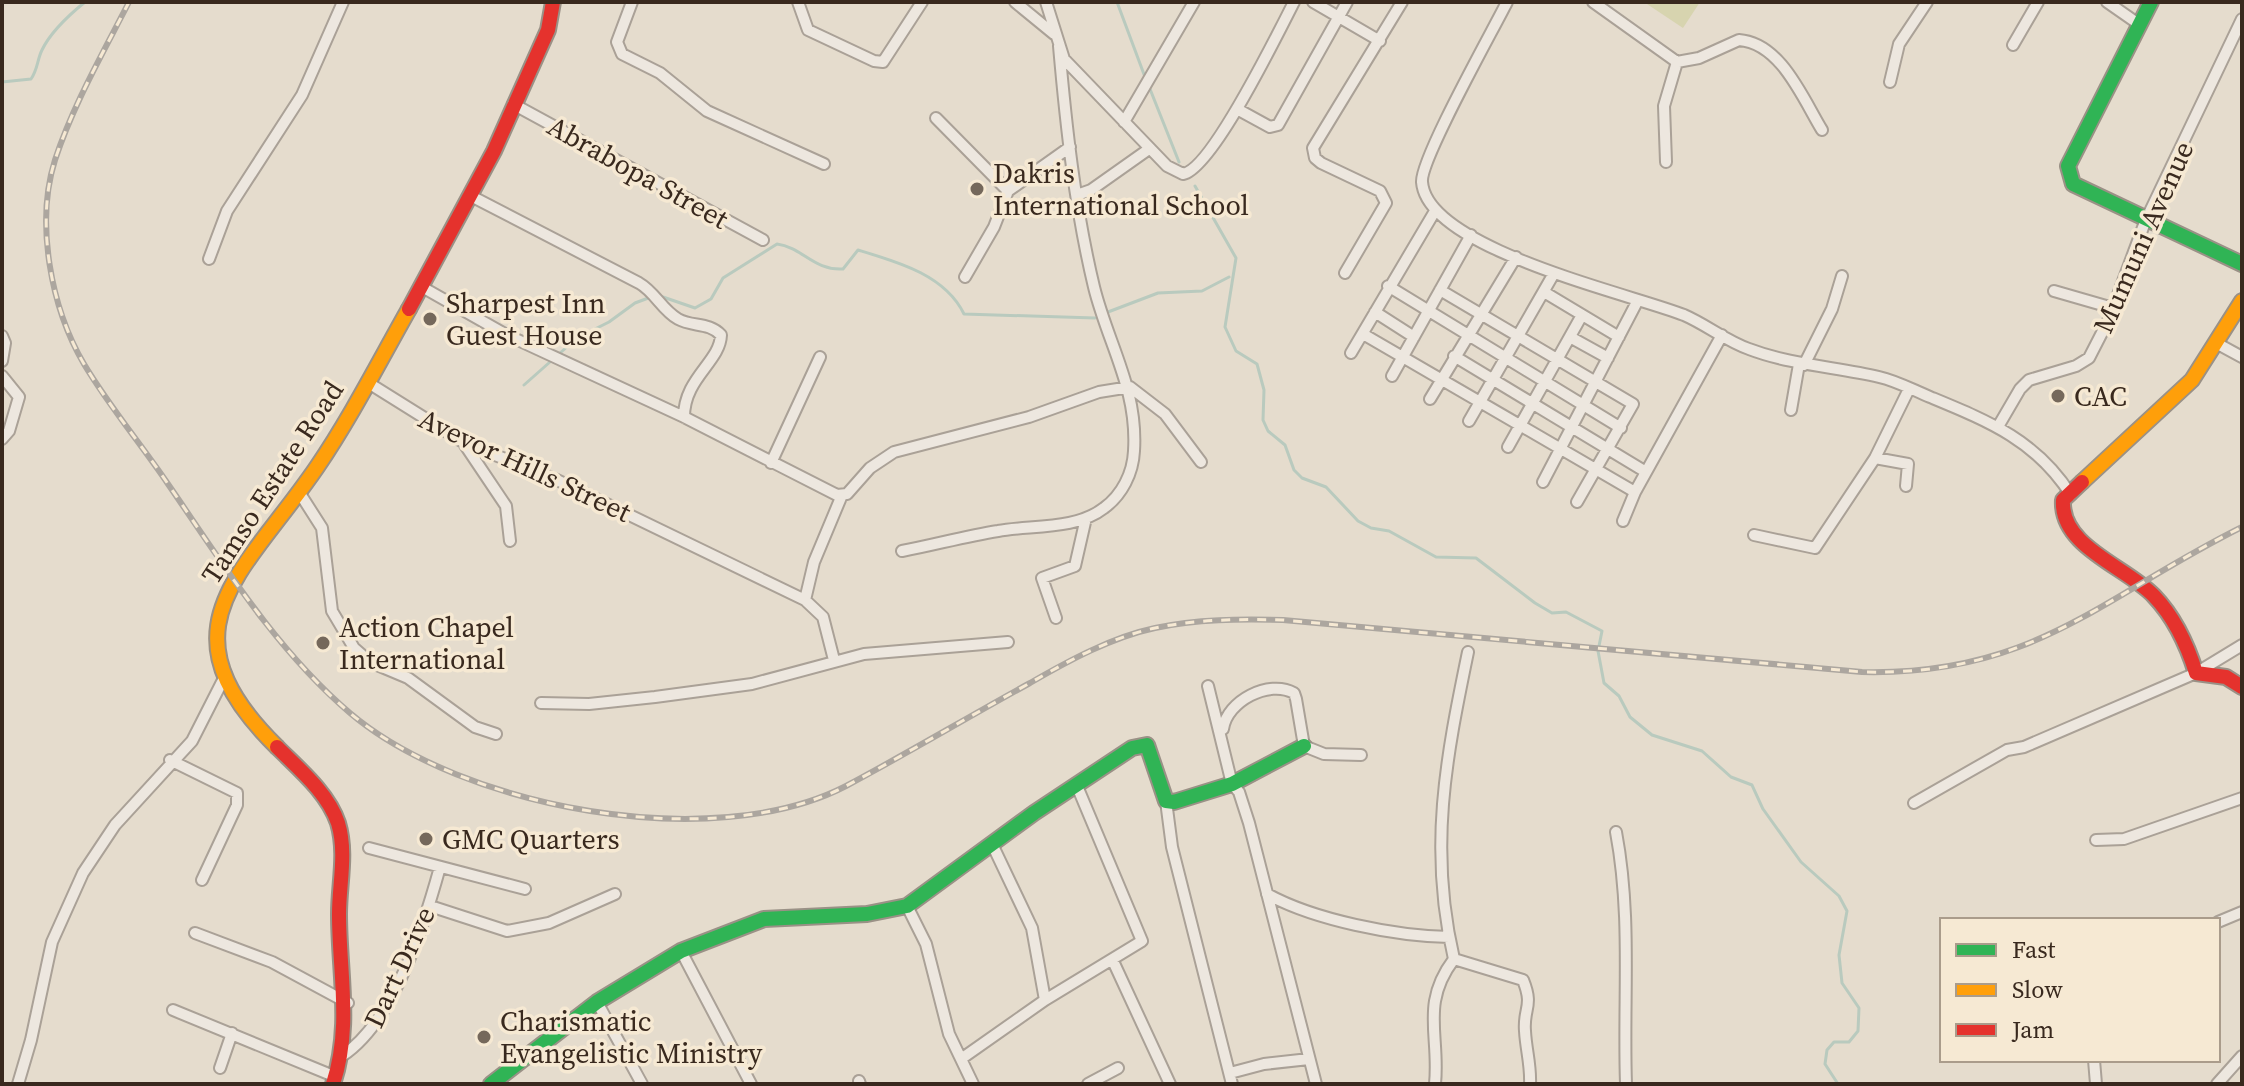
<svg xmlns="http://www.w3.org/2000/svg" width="2244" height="1086" font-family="'Source Serif 4',serif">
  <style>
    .green { fill: #d7d4af }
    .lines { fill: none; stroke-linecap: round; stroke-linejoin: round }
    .stream { stroke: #b9cabe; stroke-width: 3 }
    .street-casing { stroke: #aaa197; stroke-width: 14 }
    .fast-casing { stroke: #9a9186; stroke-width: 18 }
    .slow-casing { stroke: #9a9186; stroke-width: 18 }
    .jam-casing { stroke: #9a9186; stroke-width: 18 }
    .street { stroke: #ede7df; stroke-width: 10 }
    .fast { stroke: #30b455; stroke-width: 14 }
    .slow { stroke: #ff9f0a; stroke-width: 14 }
    .jam { stroke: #e5322d; stroke-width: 14 }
    .rail-casing { stroke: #aca69f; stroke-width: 6 }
    .rail { stroke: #f6e9d3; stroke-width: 3; stroke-dasharray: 9; stroke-linecap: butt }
    .poi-dot { fill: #75685b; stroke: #f6e9d3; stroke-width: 3 }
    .labels { text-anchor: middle; stroke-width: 7; stroke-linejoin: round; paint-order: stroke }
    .street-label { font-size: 28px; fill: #39291e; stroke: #f6e9d3 }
    .poi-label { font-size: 28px; fill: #39291e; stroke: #f6e9d3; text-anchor: start }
  </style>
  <rect width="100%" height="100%" fill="#e5dccd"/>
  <path class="green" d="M1644,2h56l-17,26z"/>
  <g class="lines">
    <path class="stream" d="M1117,2l28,75
      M2,82l29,-3c7,-10 6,-19 11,-29 9,-19 27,-35 43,-48
      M1148,84l31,78
      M1195,186l41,72 -11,69 11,24 21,13 7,26 -1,30 5,11 17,14 9,25 8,8 24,9 32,34 13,7 18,3 47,26 40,1 59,45 17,10 14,-1 36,19 -4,20 6,32 15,13 11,21 22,18 50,16 29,26 21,8 11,24 38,53 38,34 8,15 -8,44 3,28 17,25 -1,23 -9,11h-15l-7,8 -2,14 13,20
      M663,297l32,11 16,-9 12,-21 54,-34c25,3 37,27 66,25l15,-19c40,12 87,25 106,64l131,4
      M1108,312l50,-19 44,-2 27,-14
      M524,385l53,-47 32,-16 26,-19 16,-6"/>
    <defs>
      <path id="street" d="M632,2l-15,40 5,12 38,19 47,38 117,53
        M798,2l10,28 66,31 9,1 39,-60
        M1015,2l39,32
        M1046,2l18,57 103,107 16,8c29,-5 95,-141 111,-172
        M1313,2l67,39
        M1507,2c-15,30 -87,158 -85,180 5,67 209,112 262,133 23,10 42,26 65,34 42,16 87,18 130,28 18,4 34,13 51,20 58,24 106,43 141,98
        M1593,2l84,60 22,-4 40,-18c42,3 64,59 83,90
        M2107,2l33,23
        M2013,45l25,-43
        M1890,82l9,-38 28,-42
        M513,104l250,136
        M1237,109l33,18 8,-2 69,-123
        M936,118l72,73
        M1124,122l70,-120
        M1666,162l-2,-56 13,-44
        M1077,195l14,-5 58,-41
        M471,196l168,87c16,9 23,27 39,36 14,8 31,3 43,16 -1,27 -37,43 -37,82
        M209,259l18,-48 75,-116 41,-93
        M1345,273l41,-70 -6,-12 -59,-28 -6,-5 -2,-10 89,-146
        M965,277l29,-50 14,-36 62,-44
        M1388,286l233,142
        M422,287l83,47 179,83 153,78 10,-1 23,-26 24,-16 135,-35 70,-25 31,-5 35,27 36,48
        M1440,290l193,114 -56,98
        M2054,291l59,17
        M1544,292l75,45
        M1375,312l39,25
        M1363,334l272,158
        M2,336l3,7 -3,18
        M1570,337l38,21
        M2218,344l24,13
        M1351,353l84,-142
        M1454,356l192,116
        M1804,365l28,-56 10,-33
        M2,376l17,21 -10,34 -7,8
        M1392,376l79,-141
        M367,382l96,60 94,38 248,120 18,17 11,43
        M1430,399l86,-142
        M1791,410l8,-46
        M1469,421l84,-146
        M1999,425l21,-36 9,-9 47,-14 13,-8 20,-39 36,-97 97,-203
        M463,442l43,64 4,35
        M1508,447l74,-132
        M1875,458l33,6 -2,22
        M771,463l49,-106
        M1543,482l95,-182
        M299,492l23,36 10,83 22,37 16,14 38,16 67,49 21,7
        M1623,521l12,-29 87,-157
        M1754,535l61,13 60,-90 34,-69
        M902,551c32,-6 64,-15 96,-20 33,-6 78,-1 106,-23 18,-13 29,-35 30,-57 4,-62 -26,-107 -40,-164 -19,-79 -28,-161 -35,-241
        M805,600l9,-38 28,-67
        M1056,618l-14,-40 33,-12 11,-48
        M1208,686l24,98 7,8 10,31 67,261
        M541,703l48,1 66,-7 97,-13 112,-30 144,-12
        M1223,729c4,-28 46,-50 71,-36l2,6 8,47 20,8 37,1
        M170,760l67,33v12l-35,75
        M1166,801l6,46 60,237
        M1914,803l93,-53 17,-3 172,-74 46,-28
        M1616,832c16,85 7,167 10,252
        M2096,840l28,-1 118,-41
        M992,844l40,84 13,72
        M369,848l156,41
        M1267,894c47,26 128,42 182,43
        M430,906l77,25 42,-8 66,-29
        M907,906l19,38 23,90 24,50
        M2218,922l24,-10
        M195,933l77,29 76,41
        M681,951l70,133
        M1454,959c-26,-110 -8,-201 14,-307
        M1454,959l69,21c11,27 0,28 2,51 1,19 6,34 5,53
        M1113,961l57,123
        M597,1002l45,82
        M173,1010l163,67
        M342,1056c52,-34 82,-131 98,-189
        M961,1059l84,-59 97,-59 -65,-155
        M2094,1060l2,24
        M220,1068l12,-35
        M1230,1073l34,-9 45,-5
        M859,1081l1,3
        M18,1084l13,-44 21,-98 31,-69 32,-48 77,-84 30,-59
        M1088,1084l30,-16
        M1435,1084c5,-49 -15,-80 19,-125
        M2217,1084l25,-28"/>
      <path id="fast" d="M2151,2l-83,164 5,18 169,80
        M491,1084l106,-82 84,-51 83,-32 103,-5 40,-8 127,-93 98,-65 15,-3 19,56 8,1 58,-18 72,-38"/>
      <path id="slow" d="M2082,482l110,-102 50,-79
        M277,747c-121,-119 -33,-173 40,-280 34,-50 62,-105 92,-158"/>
      <path id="jam" d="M409,309l85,-158 54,-121 5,-28
        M2082,482l-19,18c-3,47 64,67 91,96 21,22 33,48 42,77l30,4 16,10
        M277,747c22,22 51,46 61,76 9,30 1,61 1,91 0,59 13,112 -6,170"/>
    </defs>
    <use href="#street" class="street-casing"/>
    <use href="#fast" class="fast-casing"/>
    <use href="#slow" class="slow-casing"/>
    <use href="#jam" class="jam-casing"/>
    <use href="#street" class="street"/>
    <use href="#fast" class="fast"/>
    <use href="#slow" class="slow"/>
    <use href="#jam" class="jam"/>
    <defs>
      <path id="rail" d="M129,2c-26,51 -56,103 -74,158 -20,63 -4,148 29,204 25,42 57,80 84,120 55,80 108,166 182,229 112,95 363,142 496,73 62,-33 122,-69 184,-103 38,-22 82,-46 125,-55 42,-9 85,-9 128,-8l579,52c172,4 239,-75 380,-145"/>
    </defs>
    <use href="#rail" class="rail-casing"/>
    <use href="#rail" class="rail"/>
  </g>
  <g class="poi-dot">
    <circle cx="977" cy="189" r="8"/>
    <circle cx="430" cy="319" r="8"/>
    <circle cx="2058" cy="396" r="8"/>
    <circle cx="323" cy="643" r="8"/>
    <circle cx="426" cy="839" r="8"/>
    <circle cx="484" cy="1037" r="8"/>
  </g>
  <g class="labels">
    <g class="street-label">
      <text transform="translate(638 172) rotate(29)" y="10">Abrabopa Street</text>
      <text transform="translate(2143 237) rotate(-66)" y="10">Mumuni Avenue</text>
      <text transform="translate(525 465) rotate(25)" y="10">Avevor Hills Street</text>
      <text transform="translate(272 482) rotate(-57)" y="10">Tamso Estate Road</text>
      <text transform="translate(399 967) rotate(-65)" y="10">Dart Drive</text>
    </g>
    <g class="poi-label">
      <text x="993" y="183">Dakris<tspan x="993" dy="32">International School</tspan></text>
      <text x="446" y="313">Sharpest Inn<tspan x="446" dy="32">Guest House</tspan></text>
      <text x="2074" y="406">CAC</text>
      <text x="339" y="637">Action Chapel<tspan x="339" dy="32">International</tspan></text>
      <text x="442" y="849">GMC Quarters</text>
      <text x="500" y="1031">Charismatic<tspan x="500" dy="32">Evangelistic Ministry</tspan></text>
    </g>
  </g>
  <rect width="2244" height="1086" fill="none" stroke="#39291e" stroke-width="8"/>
  <rect x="1940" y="918" width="280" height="144" fill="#f6e9d3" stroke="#aa9c8b" stroke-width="2"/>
  <rect x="1956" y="944" width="40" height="12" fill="#30b455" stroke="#aa9c8b" stroke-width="2"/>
  <text x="2012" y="958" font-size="24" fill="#39291e">Fast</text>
  <rect x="1956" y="984" width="40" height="12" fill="#ff9f0a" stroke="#aa9c8b" stroke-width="2"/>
  <text x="2012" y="998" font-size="24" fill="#39291e">Slow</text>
  <rect x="1956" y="1024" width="40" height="12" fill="#e5322d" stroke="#aa9c8b" stroke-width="2"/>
  <text x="2012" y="1038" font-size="24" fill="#39291e">Jam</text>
</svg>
